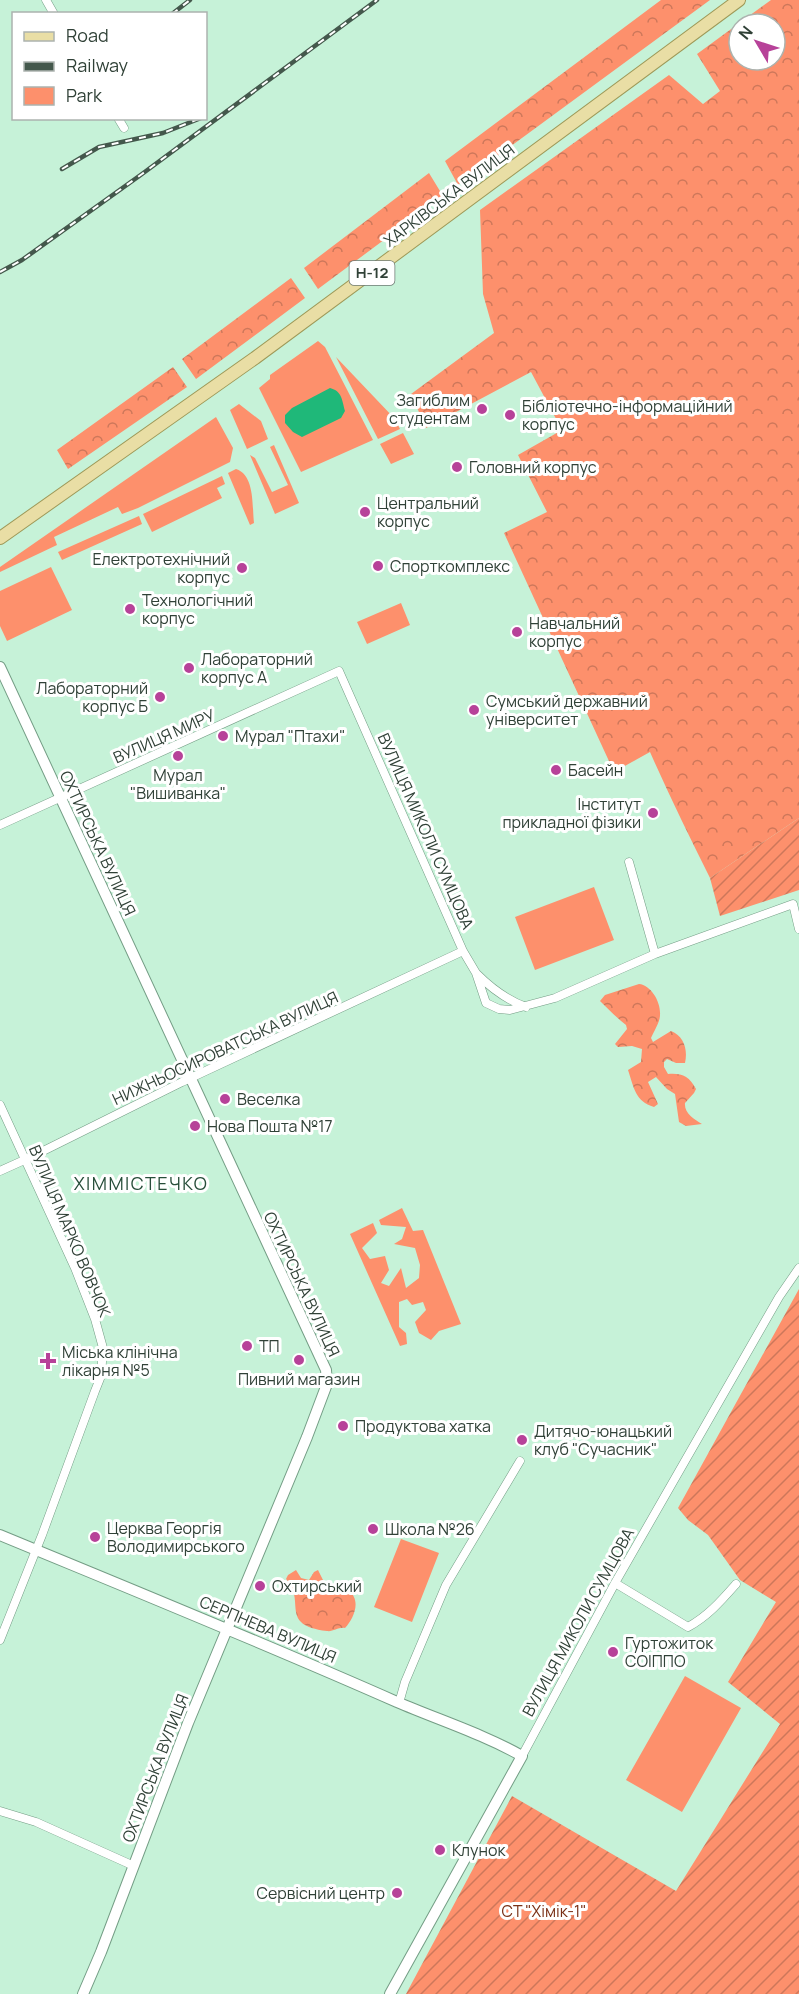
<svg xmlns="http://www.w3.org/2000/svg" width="799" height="1994" font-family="Manrope,sans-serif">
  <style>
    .green { fill: #fd906c }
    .forest { fill: url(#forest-crowns); fill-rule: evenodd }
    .garden { fill: url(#garden-furrows) }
    .water { fill: #1fb879 }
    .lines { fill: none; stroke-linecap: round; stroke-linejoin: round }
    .street-casing { stroke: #749d85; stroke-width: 9 }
    .secondary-casing { stroke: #749d85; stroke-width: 12 }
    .primary-casing { stroke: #9e9958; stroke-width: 14 }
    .street { stroke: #fff; stroke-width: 8 }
    .secondary { stroke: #fff; stroke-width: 10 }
    .primary { stroke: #e9dea5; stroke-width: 12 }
    .rail-casing { stroke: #44584c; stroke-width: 4.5 }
    .rail { stroke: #fff; stroke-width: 2; stroke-dasharray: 7; stroke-linecap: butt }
    .poi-dot { fill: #b74299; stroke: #fff; stroke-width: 2 }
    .labels { text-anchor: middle; stroke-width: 6; stroke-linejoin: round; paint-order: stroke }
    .shield { fill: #fff; stroke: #6e7a73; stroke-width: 1.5 }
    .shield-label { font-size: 15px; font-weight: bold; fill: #304137 }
    .street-label { font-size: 16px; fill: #304137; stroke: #fff }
    .poi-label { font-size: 16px; fill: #304137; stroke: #fff; text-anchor: start }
    .park-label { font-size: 16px; fill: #7a3117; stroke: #fff }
    .neighbourhood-label { font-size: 18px; letter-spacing: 1.5px; fill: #274e3a; stroke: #fff }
  </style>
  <defs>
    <pattern id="forest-crowns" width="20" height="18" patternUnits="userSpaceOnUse" patternTransform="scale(1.5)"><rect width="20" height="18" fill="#fd906c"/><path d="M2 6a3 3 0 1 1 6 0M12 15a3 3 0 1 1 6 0" fill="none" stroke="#cd775a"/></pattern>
    <pattern id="garden-furrows" width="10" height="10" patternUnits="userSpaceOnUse" patternTransform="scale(1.5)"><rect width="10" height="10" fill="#fd906c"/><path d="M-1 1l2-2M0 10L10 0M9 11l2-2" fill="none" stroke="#cd775a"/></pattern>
  </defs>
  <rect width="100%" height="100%" fill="#c6f2d8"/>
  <path class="green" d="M318,341l7,6 48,93 -72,32 -42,-84 11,-9v-4z
    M336,357l59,62 5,10 -22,10z
    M239,404l22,17 7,18 -21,10 -17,-39z
    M216,417l17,31 -3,14 -92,46 -16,6 -4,-7 -64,30 3,8 -57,27v-5z
    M403,433l11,21 -23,10 -11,-20z
    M274,445l25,58 -24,11 -25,-59 5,3 17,34 16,-7 -18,-38z
    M236,469c19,6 16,37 18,54l-4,2 -22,-52z
    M222,476l3,8 -8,4 5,10 -70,34 -9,-18z
    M139,516l3,8 -80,36 -4,-8z
    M51,567l21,43 -65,31 -7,-15v-35z
    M401,603l9,22 -43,19 -10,-22z
    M594,887l20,53 -79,30 -20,-53z
    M402,1208l11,23 10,-1 38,94 -22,7 -8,9 -12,-7 -4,-11 11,-12 -3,-8 -11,3 -5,-6 -8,3v25l7,6 1,11 -7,2 -50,-112 23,-11 4,10 -15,15 8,11 15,-3 4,14 -8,13 8,3 12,-18 5,20 13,-10 1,-13 -5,-17 -21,-4 8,-5 4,-12 -25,-2 -2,-5z
    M401,1539l38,14 -27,69 -38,-15z
    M685,1676l56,32 -59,104 -56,-32z"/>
  <path class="forest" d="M661,0h49l-252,185 -13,-24z
    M771,0h28v818l-89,60c-21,-42 -41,-83 -60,-126l-36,20 -110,-239 43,-21 -29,-57 44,-25 -31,-58 -105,56 -15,-34 83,-61 -11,-39 -3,-84 189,-135 34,29 17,-13 -23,-37zM739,24h36v36h-36z
    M429,173l14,23 -125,93 -14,-21z
    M291,278l14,20 -109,81 -14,-20z
    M173,367l14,20 -119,82 -11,-19z
    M639,984c12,1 22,18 21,31 0,7 -6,16 -9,23l2,4 18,-11c13,5 17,19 14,32h-9l-9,-4 -3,3v5l4,7c14,-1 21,2 28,15l-2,4 -9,10c-1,10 9,16 17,21l-16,2 -7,-4 -4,-28 -8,-5 -11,-12 -8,5 10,22 -4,3c-19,-6 -20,-19 -26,-37l13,-8 1,-13 -10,-3 -14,1 -3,-3 12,-15 -1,-4c-10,-8 -17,-15 -26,-24l5,-6z
    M296,1570l5,8 8,2 5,-8 4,-2 6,12c7,2 18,4 24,8 14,10 6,28 -3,38 -7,-1 -12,4 -18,3 -49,-6 -20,-30 -41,-52l2,-4z"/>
  <path class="garden" d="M799,818v72l-79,26 -10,-38z
    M799,1289v705h-393l106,-198 164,95 104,-167 -52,-42 48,-80 -36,-22 -32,-45 -20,-15 -10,-12z"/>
  <path class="water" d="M330,388c12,3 12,12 15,23l-4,7 -39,19 -9,-5 -8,-9v-8l7,-7z"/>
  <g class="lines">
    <defs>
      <path id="street" d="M46,0l8,14
        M118,118l6,10
        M0,825l339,-154 124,280 13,22 10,30 13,6 11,1 45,-12 100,-44 138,-50 6,25
        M629,862l26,92
        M477,974c14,14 30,26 49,33
        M0,1105l75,163 20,51 8,29 -2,28 -6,15 -53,144 -42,105
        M0,1171l31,-14 151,-75 281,-131
        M615,1583l73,44c20,-11 33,-26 48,-43
        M399,1703l6,-21 41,-97 74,-124
        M522,1756l93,-173 164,-286 20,-29
        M0,1811l36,11 98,44"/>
      <path id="secondary" d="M0,667l326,703 1,14 -20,53 -119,286 -87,229 -18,42
        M0,1535c133,55 266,109 397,167 42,18 86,32 125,54l-132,238"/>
      <path id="primary" d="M0,538l255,-180 484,-358"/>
    </defs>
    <use href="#street" class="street-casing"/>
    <use href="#secondary" class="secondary-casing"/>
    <use href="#primary" class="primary-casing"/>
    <use href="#street" class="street"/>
    <use href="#secondary" class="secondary"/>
    <use href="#primary" class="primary"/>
    <defs>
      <path id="rail" d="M172,14l18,-14
        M62,169l37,-22 64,-14 38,-15
        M0,272l22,-12 120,-86 235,-174"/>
    </defs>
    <use href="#rail" class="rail-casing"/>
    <use href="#rail" class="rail"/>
  </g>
  <g class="poi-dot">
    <circle cx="482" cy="409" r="6"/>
    <circle cx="510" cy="415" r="6"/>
    <circle cx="457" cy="467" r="6"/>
    <circle cx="365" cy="512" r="6"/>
    <circle cx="378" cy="566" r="6"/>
    <circle cx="242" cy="568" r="6"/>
    <circle cx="130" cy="609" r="6"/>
    <circle cx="517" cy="632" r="6"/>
    <circle cx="189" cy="668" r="6"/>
    <circle cx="160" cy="697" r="6"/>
    <circle cx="474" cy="710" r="6"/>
    <circle cx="223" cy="736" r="6"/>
    <circle cx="178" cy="756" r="6"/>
    <circle cx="556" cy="770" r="6"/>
    <circle cx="653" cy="813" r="6"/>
    <circle cx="225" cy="1099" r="6"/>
    <circle cx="195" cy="1126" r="6"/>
    <circle cx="247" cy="1346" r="6"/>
    <circle cx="299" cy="1360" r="6"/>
    <path d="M45 1352h6v6h6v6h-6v6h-6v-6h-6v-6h6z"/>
    <circle cx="343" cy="1426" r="6"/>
    <circle cx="522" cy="1440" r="6"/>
    <circle cx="373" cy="1529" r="6"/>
    <circle cx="95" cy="1537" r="6"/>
    <circle cx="260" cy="1586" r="6"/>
    <circle cx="613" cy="1652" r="6"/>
    <circle cx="440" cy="1850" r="6"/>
    <circle cx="397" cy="1893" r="6"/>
  </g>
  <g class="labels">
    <rect class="shield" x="349.5" y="261" width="45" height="24" rx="4.5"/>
    <g class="shield-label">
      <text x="372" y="278">Н-12</text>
    </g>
    <g class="street-label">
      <text transform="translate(449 195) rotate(-37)" y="6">ХАРКІВСЬКА ВУЛИЦЯ</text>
      <text transform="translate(164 736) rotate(-24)" y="6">ВУЛИЦЯ МИРУ</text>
      <text transform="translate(426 831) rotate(66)" y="6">ВУЛИЦЯ МИКОЛИ СУМЦОВА</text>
      <text transform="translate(98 843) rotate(65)" y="6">ОХТИРСЬКА ВУЛИЦЯ</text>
      <text transform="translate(225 1048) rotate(-25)" y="6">НИЖНЬОСИРОВАТСЬКА ВУЛИЦЯ</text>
      <text transform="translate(70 1231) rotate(67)" y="6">ВУЛИЦЯ МАРКО ВОВЧОК</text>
      <text transform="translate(302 1284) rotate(65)" y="6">ОХТИРСЬКА ВУЛИЦЯ</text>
      <text transform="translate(578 1622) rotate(-61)" y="6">ВУЛИЦЯ МИКОЛИ СУМЦОВА</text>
      <text transform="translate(268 1629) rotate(23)" y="6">СЕРПНЕВА ВУЛИЦЯ</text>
      <text transform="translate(155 1768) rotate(-69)" y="6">ОХТИРСЬКА ВУЛИЦЯ</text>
    </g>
    <g class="poi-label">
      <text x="470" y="406" text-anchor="end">Загиблим<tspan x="470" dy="18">студентам</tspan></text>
      <text x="522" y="412">Бібліотечно-інформаційний<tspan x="522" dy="18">корпус</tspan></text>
      <text x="469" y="473">Головний корпус</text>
      <text x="377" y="509">Центральний<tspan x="377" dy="18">корпус</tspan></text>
      <text x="230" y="565" text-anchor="end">Електротехнічний<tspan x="230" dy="18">корпус</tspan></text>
      <text x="390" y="572">Спорткомплекс</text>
      <text x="142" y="606">Технологічний<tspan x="142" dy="18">корпус</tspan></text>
      <text x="529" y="629">Навчальний<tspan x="529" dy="18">корпус</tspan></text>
      <text x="201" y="665">Лабораторний<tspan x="201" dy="18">корпус А</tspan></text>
      <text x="148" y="694" text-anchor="end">Лабораторний<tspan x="148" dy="18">корпус Б</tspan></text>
      <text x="486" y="707">Сумський державний<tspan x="486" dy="18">університет</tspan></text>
      <text x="235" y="742">Мурал "Птахи"</text>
      <text x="568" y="776">Басейн</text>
      <text x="178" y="781" text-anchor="middle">Мурал<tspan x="178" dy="18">"Вишиванка"</tspan></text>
      <text x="641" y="810" text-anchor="end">Інститут<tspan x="641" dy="18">прикладної фізики</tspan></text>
      <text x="237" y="1105">Веселка</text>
      <text x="207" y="1132">Нова Пошта №17</text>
      <text x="259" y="1352">ТП</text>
      <text x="62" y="1358">Міська клінічна<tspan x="62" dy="18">лікарня №5</tspan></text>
      <text x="299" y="1385" text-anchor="middle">Пивний магазин</text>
      <text x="355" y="1432">Продуктова хатка</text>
      <text x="534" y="1437">Дитячо-юнацький<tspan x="534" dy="18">клуб "Сучасник"</tspan></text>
      <text x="107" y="1534">Церква Георгія<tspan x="107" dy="18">Володимирського</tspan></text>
      <text x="385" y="1535">Школа №26</text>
      <text x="272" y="1592">Охтирський</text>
      <text x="625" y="1649">Гуртожиток<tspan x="625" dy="18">СОІППО</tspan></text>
      <text x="452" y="1856">Клунок</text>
      <text x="385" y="1899" text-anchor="end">Сервісний центр</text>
    </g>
    <g class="park-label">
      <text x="544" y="1917">СТ "Хімік-1"</text>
    </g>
    <g class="neighbourhood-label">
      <text x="141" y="1190">ХІММІСТЕЧКО</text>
    </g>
  </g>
  <rect x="12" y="12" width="195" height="108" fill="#ffffff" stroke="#acb3af" stroke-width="1.5"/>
  <rect x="24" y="32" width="30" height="9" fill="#e9dea5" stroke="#acb3af" stroke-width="1.5"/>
  <text x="66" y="42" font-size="18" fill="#304137">Road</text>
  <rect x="24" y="62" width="30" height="9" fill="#44584c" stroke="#acb3af" stroke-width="1.5"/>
  <text x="66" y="72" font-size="18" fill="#304137">Railway</text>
  <rect x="24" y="87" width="30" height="18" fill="#fd906c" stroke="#acb3af" stroke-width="1.5"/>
  <text x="66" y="102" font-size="18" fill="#304137">Park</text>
  <g transform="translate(757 42) rotate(309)"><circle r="28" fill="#ffffff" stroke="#acb3af" stroke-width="1.5"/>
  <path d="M0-4.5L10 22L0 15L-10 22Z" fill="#b74299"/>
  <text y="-9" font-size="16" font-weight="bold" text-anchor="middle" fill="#304137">N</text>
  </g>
</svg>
